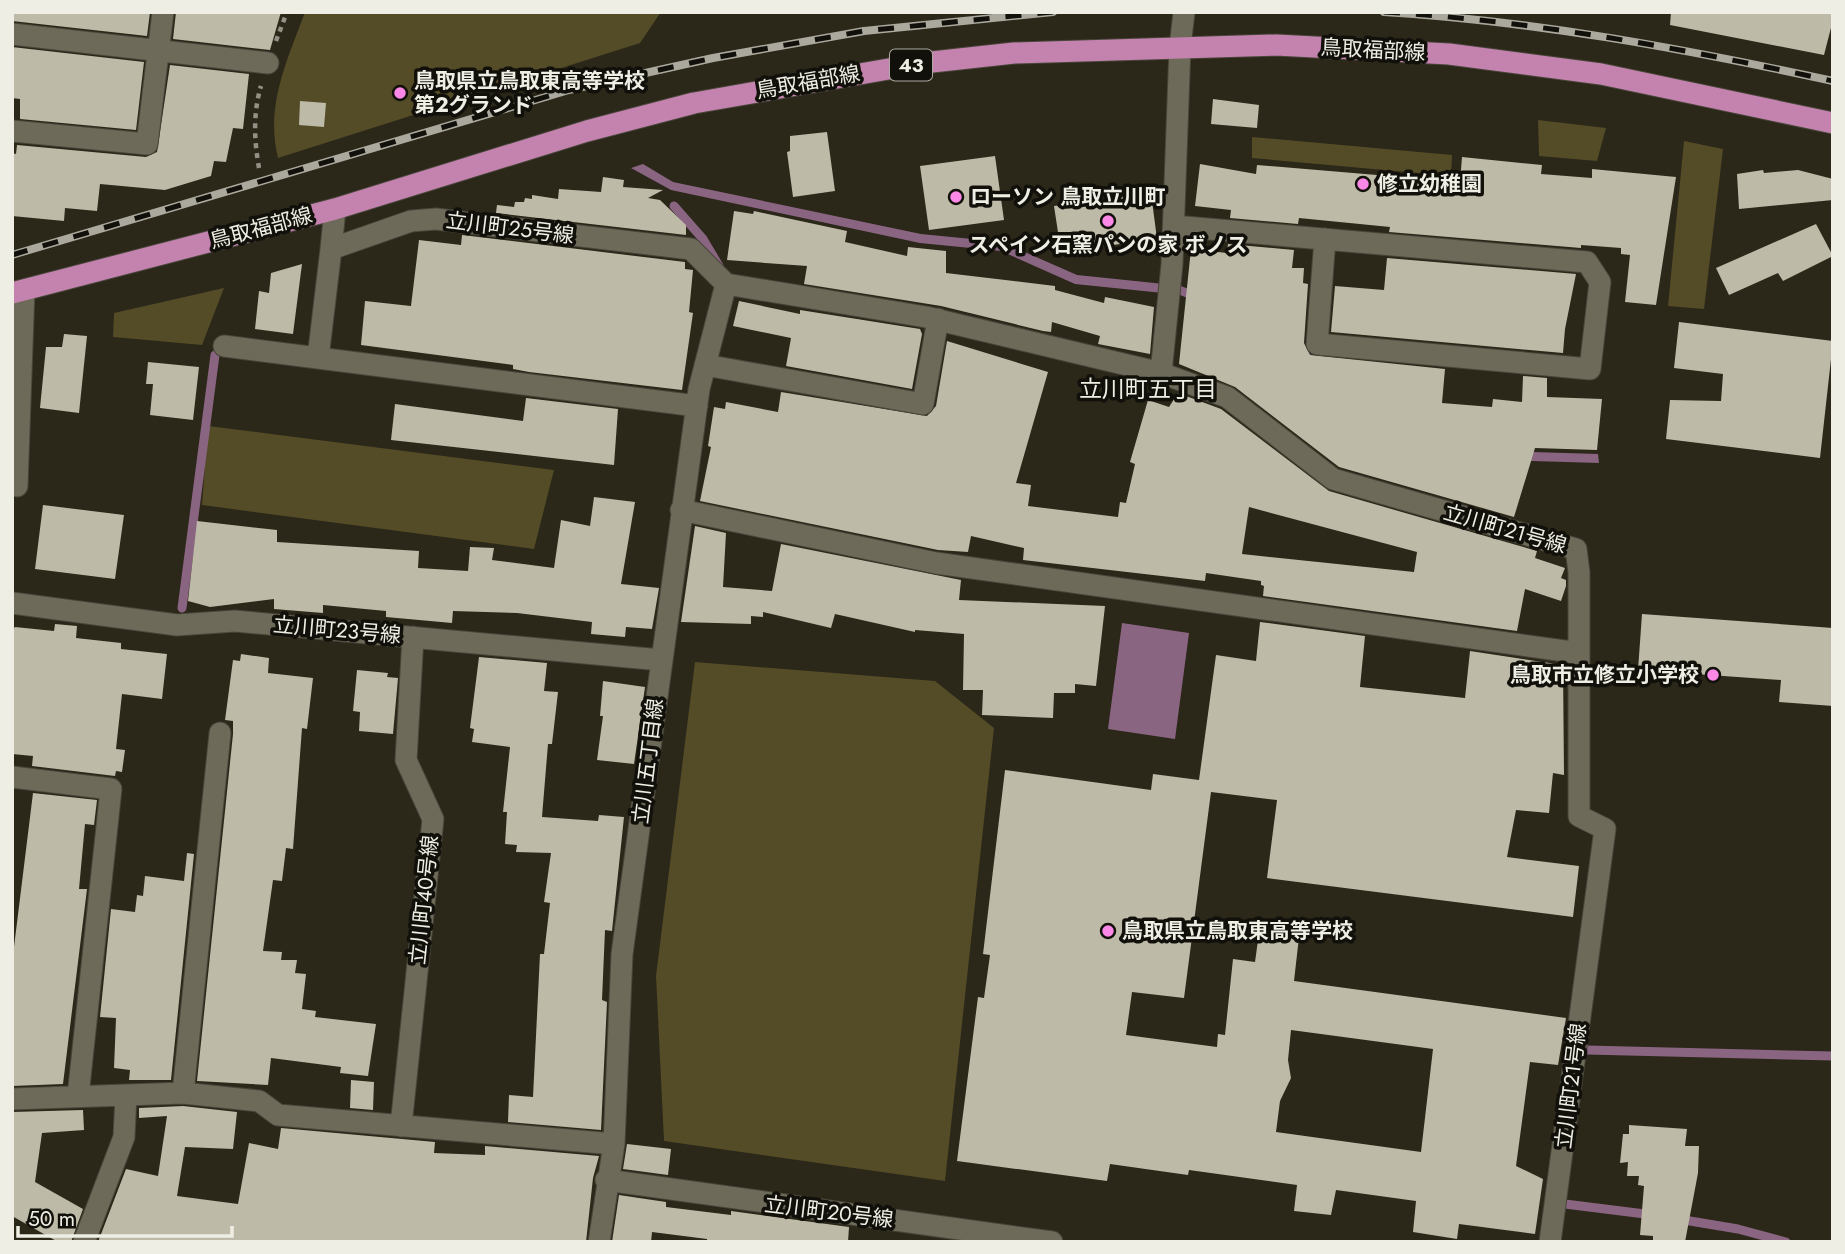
<svg xmlns="http://www.w3.org/2000/svg" width="1845" height="1254" font-family="Jost,'Noto Sans JP',sans-serif">
  <style>
    .green { fill: #544b27 }
    .water { fill: #8a6582 }
    .lines { fill: none; stroke-linecap: round; stroke-linejoin: round }
    .stream { stroke: #8a6582; stroke-width: 9 }
    .building { fill: #bebaa8; fill-rule: evenodd }
    .minor-casing { stroke: #48453a; stroke-width: 23 }
    .major-casing { stroke: #48453a; stroke-width: 23 }
    .path { stroke: #939185; stroke-width: 4.5; stroke-dasharray: 5 5; stroke-linecap: butt }
    .minor { stroke: #6e6a59; stroke-width: 21 }
    .major { stroke: #c383ae; stroke-width: 21 }
    .rail-casing { stroke: #aba99e; stroke-width: 8 }
    .rail { stroke: #12100a; stroke-width: 5; stroke-dasharray: 16; stroke-linecap: butt }
    .poi-dot { fill: #fb87e6; stroke: #12100a; stroke-width: 2.5 }
    .labels { text-anchor: middle; stroke-width: 7; stroke-linejoin: round; paint-order: stroke }
    .shield { fill: #12100a; stroke: #adaba3; stroke-width: 2 }
    .shield-label { font-size: 19px; font-weight: bold; fill: #efeee4 }
    .street-label { font-size: 21px; fill: #efeee4; stroke: #12100a }
    .poi-label { font-size: 21px; font-weight: bold; fill: #efeee4; stroke: #12100a; text-anchor: start }
    .neighbourhood-label { font-size: 23px; fill: #efeee4; stroke: #12100a }
  </style>
  <rect width="100%" height="100%" fill="#2b2719"/>
  <path class="green" d="M305,12h356l-21,31 -362,115c-13,-52 9,-97 27,-146z
    M1538,120l68,8 -9,33 -58,-5z
    M1252,137l200,18 -1,21 -199,-18z
    M1684,141l39,8 -19,160 -36,-3z
    M224,288l-22,57 -89,-8 1,-24z
    M208,426l346,44 -20,79 -332,-44z
    M695,662l240,19 59,47 -49,453 -281,-40 -8,-165z"/>
  <path class="water" d="M643,164l30,18 248,52 81,8 75,33 87,9 -1,9 -88,-9 -74,-33 -81,-8 -249,-53 -40,-22z
    M1181,286l38,15 84,48 24,18 137,83 134,4 1,9 -131,-4 -247,-148 -41,-16z
    M1122,623l67,10 -14,106 -67,-10z"/>
  <g class="lines">
    <path class="stream" d="M674,206l29,33 16,27
      M182,608l33,-253
      M1587,1050l246,6
      M1565,1204l88,11
      M1678,1219l60,10 48,13"/>
  </g>
  <path class="building" d="M12,12h138l-3,24 -135,-15z
    M176,12h105l-11,38 -97,-11z
    M1671,12h162v8l-9,35 -154,-30z
    M12,47l132,15 -8,68 -116,-11v-20l-8,-1z
    M170,65l79,9 -6,55 -10,-1 -7,34 -12,-1 -3,15 -46,14 -65,-6 -3,27 -32,-3 -1,13 -52,-5v-63l4,1 1,-9 129,12 11,-5z
    M1213,99l46,6 -2,23 -46,-4z
    M300,101l26,2 -2,24 -25,-2z
    M827,132l8,59 -42,6 -6,-45 3,-1v-15z
    M995,156l9,64 -75,10 -9,-64z
    M1462,157l80,8 -1,9 51,4v-9l84,8 -20,128 -31,-3 5,-47 -9,-1v-6l-40,-3v3l-192,-16 1,-5 -91,-9 -1,6 -68,-6 1,-8 -36,-4 5,-42 56,10 1,-9 203,17z
    M1763,170l1,3 34,-3 35,9v21l-94,9 -2,-35z
    M603,177l21,3 -1,7 40,3 -15,8 12,2 26,25v10l-190,-22 1,-8 17,2 1,-5h9l1,-4 7,1v-4l26,4 1,-10 42,3z
    M1151,193l6,46 -96,13 -7,-46z
    M734,211l19,3 1,-3 93,20 -2,11 62,14 1,-9 38,4v22l109,13v4l49,13 1,-6 49,10 -4,47 -52,-10 2,-8 -48,-14 -1,10 -8,-1 -102,-25 -137,-22 3,-18 -80,-6z
    M1816,224l17,32 -50,25 -5,-8 -49,22 -13,-27z
    M462,235l223,27v7l8,1 -4,42 4,1 -11,77 -153,-18 -16,-3v-4l-152,-20 4,-44 46,5 8,-66 42,5z
    M1228,244l66,6 -2,18h12l-1,15 5,1 -4,59 6,12 135,14 -3,34 50,4 1,-8 29,3 1,-26 24,2v19l55,2 -5,51 -62,-2 -21,69 -175,-50 -104,-80 -56,-23 12,-115 36,4z
    M1387,258l189,16 -11,55 -2,24 -232,-21 4,-46 49,4z
    M302,264l-9,70 -38,-5 4,-38 10,2 2,-20z
    M739,301l61,13v-4l120,19 2,5 -10,55 -126,-23 5,-28 -58,-12z
    M1679,322l154,19 -13,117 -154,-19 4,-39 51,1 2,-27 -49,-6z
    M64,334l23,2 -8,77 -39,-5 6,-61h16z
    M947,341l101,31 -32,111 15,2 -3,21 90,11 2,-15 6,1 9,-39 -5,-2 18,-62 21,7 9,-14 43,16 108,82 208,60 -2,7 30,10 -4,10 5,2v6l-5,15 -36,-12 -8,42 -254,-35 1,-10 -3,-1v-4l-55,-8 -1,8 -182,-21 1,-12 -53,-12 -3,16 -30,-2 -238,-49 11,-54 -3,-1 6,-39 11,2 1,-7 52,10 3,-20 146,24 9,-10zM1249,507l168,45 -3,20 -172,-18z
    M148,362l51,5 -6,53 -43,-5 3,-31h-7z
    M526,398l92,11 -4,56 -223,-25 4,-36 128,17z
    M594,497l41,5 -14,82 38,4 -7,41 -26,-2 -1,10 -34,-3 1,-12 -75,-9 -64,-2 -1,12 -66,-6v-6l-63,-6v8l-49,-4v-10l-64,8 -22,-6 9,-80 80,9v12l142,9 -1,17 50,3 2,-24 24,1 -2,12 62,8 7,-48 29,6z
    M43,505l81,10 -9,64 -80,-10z
    M695,526l31,7 -3,54 49,4 9,-47 180,36 -2,20 146,6 -9,80 -21,-2v9h-21l-1,25 -71,-3 1,-25h-20l1,-56 -49,-4v2l-80,-18 -4,14 -68,-16v5l-12,-1v8l-70,-2z
    M1642,614l191,14v78l-54,-4 2,-22 -143,-10z
    M1260,622l105,14 -5,51 105,11 5,-47 93,14 1,110 -11,-2 -4,40 -33,-3 -9,47 72,9 -6,51 -306,-39 10,-78 -66,-8 -27,206 -52,-6 -6,43 91,12 1,-13 7,1 8,-76 22,3 4,-29 40,4 -5,44 272,37 -8,47 -28,-3 -14,104 27,13 -8,55 -76,-10 -2,15 -44,-7 3,-31 -80,-11 -5,25 -37,-4 3,-26 -108,-15 -1,5 -78,-11 -3,17 -150,-20 21,-164 6,1 6,-43 -7,-1 22,-184 146,20 2,-16 46,6 17,-125 40,6zM1291,1030l142,19 -12,103 -145,-20 4,-31 11,-23 -3,-18z
    M55,624l22,2 -1,12 45,5v6l46,5 -5,45 -40,-5 -6,55 9,1 -3,22 -6,-1 -1,5 -83,-10 1,-10 -21,-2v-123l3,-4 39,4z
    M241,654l28,4 -1,15 45,5 -6,51 -5,-1 -9,121 -7,-1 -4,33 -9,-1 -10,71 19,1 -1,8h16l-2,13 11,1 -4,35 14,2 -1,6 61,7 -8,52 -28,-3 1,-6 -70,-9 -3,27 -71,-4 36,-347v-13l-8,-1 8,-60 7,1z
    M479,657l68,6 -3,28 14,1 -6,52h-4l-6,73 56,4 1,-6 25,2 -12,114 -7,-1 -3,70 5,2 -6,128 -93,-8 1,-27 24,2 7,-143h4l6,-51 -6,-1 7,-49 -35,-1 1,-7 -12,-1 2,-32h-4l7,-65 -38,-5 2,-13 -4,-1z
    M357,670l31,3 -1,4 11,1 -5,56 -34,-3 1,-19 -7,-1z
    M603,681l42,6 -11,77 -37,-4 6,-44h-3z
    M33,793l64,7 -3,25 -9,-1 -6,65h8l-24,195 -51,2v-123z
    M187,853l7,1 -23,226h-42l1,-10 -16,-2 2,-50 -16,-1 11,-108 24,3 2,-17 6,1 2,-20 39,5z
    M351,1080l23,2 -1,28 -23,-2z
    M183,1106l54,6 -4,37 -48,-2 -8,49 61,8 11,-61 29,6 3,-21 154,14 -1,11 51,2v-9l114,10 -6,22 -7,64h-488l28,-73 32,7 9,-60 -28,2v-10z
    M83,1110l1,20 -42,3 -7,49 48,27 -12,33h-13l-46,-26v-104z
    M1629,1125l58,4 -2,17h14l-1,27 -13,69h-32v-6l-13,-1 4,-49 -6,-1 1,-9h-12l1,-14 -8,1 3,-29h6z
    M627,1144l44,5 -3,26 -45,-6z
    M619,1195l47,7v5l65,8v-4l118,16 -1,15h-141v-3l-55,-7 -1,10h-39z"/>
  <g class="lines">
    <defs>
      <path id="minor" d="M1184,12l-4,35 -8,217 -11,109 66,24 106,82 243,70 3,23v244l26,13 -55,413
        M12,34l256,29
        M12,131l135,13 16,-132
        M1174,226l413,36 13,20 -10,87 -273,-25 8,-105
        M331,249l4,-40
        M224,346l94,12
        M705,365l218,39 15,-85
        M697,406l-379,-48 13,-109 80,-28 25,-2 255,30 35,35 200,33 235,56
        M17,486l7,-196
        M681,510l255,53 643,90
        M12,603l165,22 58,-4 426,39
        M12,777l99,12 -33,307
        M183,1093l37,-360
        M12,1099l171,-6 76,8 19,14 336,29
        M401,1126l32,-307 -27,-59 7,-123
        M606,1180l446,62
        M84,1242l40,-105 2,-42
        M599,1242l15,-98 8,-190 77,-565 27,-105"/>
      <path id="major" d="M12,293l323,-84 252,-78 107,-28 229,-40 91,-10 262,-8 173,9 152,20 232,49"/>
    </defs>
    <use href="#minor" class="minor-casing"/>
    <use href="#major" class="major-casing"/>
    <path class="path" d="M276,41l11,-29
      M259,168c-5,-28 -6,-55 2,-82"/>
    <use href="#minor" class="minor"/>
    <use href="#major" class="major"/>
    <defs>
      <path id="rail" d="M1384,12c152,9 301,37 449,69
        M12,255l557,-165 144,-32 151,-27 189,-19"/>
    </defs>
    <use href="#rail" class="rail-casing"/>
    <use href="#rail" class="rail"/>
  </g>
  <g class="poi-dot">
    <circle cx="400" cy="93" r="7"/>
    <circle cx="1363" cy="184" r="7"/>
    <circle cx="956" cy="197" r="7"/>
    <circle cx="1108" cy="221" r="7"/>
    <circle cx="1713" cy="675" r="7"/>
    <circle cx="1108" cy="931" r="7"/>
  </g>
  <g class="labels">
    <rect class="shield" x="890" y="49.5" width="42" height="31" rx="5"/>
    <g class="shield-label">
      <text x="911" y="72">43</text>
    </g>
    <g class="street-label">
      <text transform="translate(1373 50) rotate(3)" y="7">鳥取福部線</text>
      <text transform="translate(808 82) rotate(-10)" y="7">鳥取福部線</text>
      <text transform="translate(261 228) rotate(-15)" y="7">鳥取福部線</text>
      <text transform="translate(510 228) rotate(7)" y="7">立川町25号線</text>
      <text transform="translate(1505 529) rotate(16)" y="7">立川町21号線</text>
      <text transform="translate(337 630) rotate(5)" y="7">立川町23号線</text>
      <text transform="translate(648 761) rotate(-83)" y="7">立川五丁目線</text>
      <text transform="translate(424 900) rotate(-84)" y="7">立川町40号線</text>
      <text transform="translate(1571 1086) rotate(-83)" y="7">立川町21号線</text>
      <text transform="translate(829 1212) rotate(7)" y="7">立川町20号線</text>
    </g>
    <g class="poi-label">
      <text x="414" y="88">鳥取県立鳥取東高等学校<tspan x="414" dy="24">第2グランド</tspan></text>
      <text x="1377" y="191">修立幼稚園</text>
      <text x="970" y="204">ローソン 鳥取立川町</text>
      <text x="1108" y="252" text-anchor="middle">スペイン石窯パンの家 ボノス</text>
      <text x="1699" y="682" text-anchor="end">鳥取市立修立小学校</text>
      <text x="1122" y="938">鳥取県立鳥取東高等学校</text>
    </g>
    <g class="neighbourhood-label">
      <text x="1148" y="397">立川町五丁目</text>
    </g>
  </g>
  <rect width="1845" height="1254" fill="none" stroke="#efeee4" stroke-width="28"/>
  <path d="M18 1226v10h214v-10" fill="none" stroke="#efeee4" stroke-width="3.5"/>
  <text x="28" y="1226" font-size="21" fill="#efeee4" stroke="#12100a" stroke-width="5" paint-order="stroke">50 m</text>
</svg>
